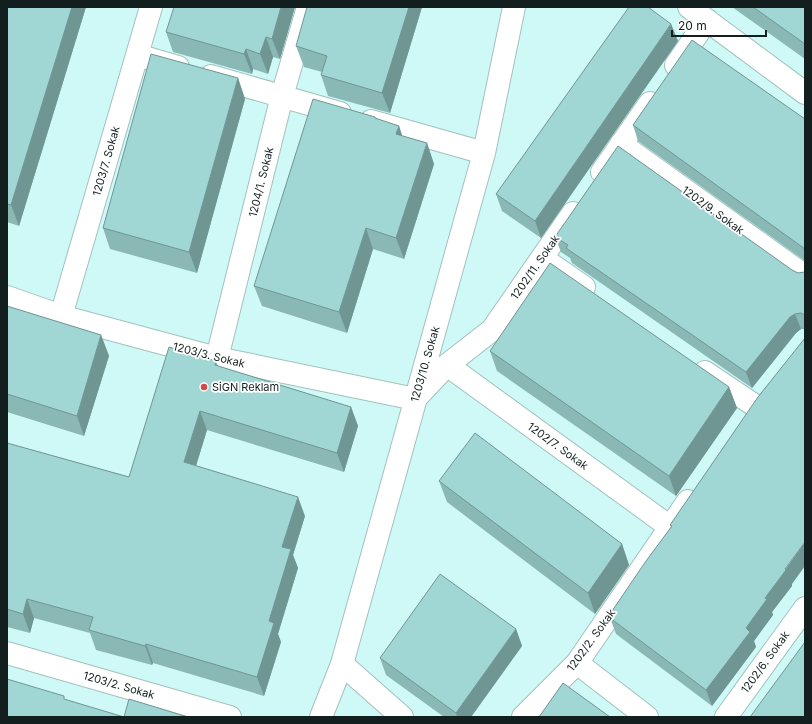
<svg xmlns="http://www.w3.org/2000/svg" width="812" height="724" font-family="Inter,sans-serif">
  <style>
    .built { fill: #cff9f6 }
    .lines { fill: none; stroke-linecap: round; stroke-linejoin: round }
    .street-casing { stroke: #a2c1bf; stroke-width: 24 }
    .street { stroke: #fff; stroke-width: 22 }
    .wall { fill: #8ab8b5 }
    .shaded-wall { fill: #709694 }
    .building { fill: #a0d6d3; stroke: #709694 }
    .poi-dot { fill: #d64644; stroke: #fff; stroke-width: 1.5 }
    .labels { text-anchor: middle; stroke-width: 3.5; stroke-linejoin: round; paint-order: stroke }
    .street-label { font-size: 11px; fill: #131f1e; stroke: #fff }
    .poi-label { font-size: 11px; fill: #131f1e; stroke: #fff; text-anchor: start }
  </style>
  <rect width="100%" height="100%" fill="#ecfffe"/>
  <path class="built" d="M7,7h798v710h-798z"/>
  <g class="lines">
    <defs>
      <path id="street" d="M689,7l116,86
        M137,55l41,12
        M676,65l31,-45
        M211,76l129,37
        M371,121l113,32
        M621,144l184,132
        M602,172l48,-69
        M542,258l42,29
        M7,297l54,19 156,42 198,41 32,-34 45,-35 81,-117
        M61,316l90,-309
        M217,358l65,-262 26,-89
        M447,365l223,162
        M705,372l49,33
        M7,653l223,64
        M577,663l70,54
        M342,664l60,53
        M321,717l21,-53 142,-511 30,-146
        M523,717l54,-54 111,-162
        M726,717l79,-109"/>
    </defs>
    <use href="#street" class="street-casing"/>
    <use href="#street" class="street"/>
  </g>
  <path class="wall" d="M7,7h79l-67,219 -12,-4z
    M295,7l-15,52 -7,-2 -5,17 -15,-5 -1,5 -79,-22 -7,-20z
    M422,7l-32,106 -62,-17 -7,-21 1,-3 -18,-5 -8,-21z
    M732,7h73v52z
    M671,24l7,17 -137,197 -39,-27 -6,-17z
    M238,78l7,21 -48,174 -87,-24 -7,-21z
    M376,119l23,7 3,10 25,7 7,21 -30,95 -31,-10 -26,84 -85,-27 -8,-20z
    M805,119v142l-167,-120 -5,-16z
    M555,237l237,33 6,3 6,-1 1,-1v58h-4l-5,4 -44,55 -180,-125 -2,-5 -9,-6z
    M7,306l94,29 8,21 -25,80 -77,-24z
    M490,351l239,36 8,21 -61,88 -179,-125z
    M216,361l2,5 133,41 7,19 -14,46 -137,-42 -11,36 109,50 -12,39 5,13 -20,66 3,8 -17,54 -111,-33 -1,2 -56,-15 -6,-17 -56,-15 -4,15 -23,-6v-184l122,34z
    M439,481l183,63 7,21 -34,49 -148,-112z
    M670,525l122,59v2l-20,26 1,3 -19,26 2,6 -44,59 -96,-72 -6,-16 1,-1 -1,-3 61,-87z
    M516,629l6,17 -51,71h-27l-58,-42 -6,-17z"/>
  <path class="shaded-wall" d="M72,7h14l-67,219 -8,-21z
    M281,7h14l-15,52 -8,-20z
    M409,7h13l-32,106 -8,-20z
    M671,24l7,17 -137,197 -6,-17z
    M266,37l7,20 -5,17 -8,-20z
    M246,49l7,20 -1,5 -8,-20z
    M238,78l7,21 -48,174 -8,-21z
    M399,126l7,21 -10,-13z
    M427,143l7,21 -30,95 -8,-21z
    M366,228l7,21 -26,84 -8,-21z
    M795,314l6,15 -5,4 -44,55 -6,-16 44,-55z
    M101,335l8,21 -25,80 -7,-20z
    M729,387l8,21 -61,88 -7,-20z
    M351,407l7,19 -14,46 -7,-19z
    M200,411l7,19 -16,52 -7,-20z
    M298,497l7,19 -12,39 5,13 -20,66 3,8 -17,54 -7,-19 12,-56 13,-74z
    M805,542v24l-13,18v2l-20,26 1,3 -19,26 2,6 -44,59 -6,-16 59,-92z
    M622,544l7,21 -34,49 -7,-21z
    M27,599l7,19 -4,15 -7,-19z
    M516,629l6,17 -51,71h-14l-1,-4z
    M146,644l7,19 -1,2 -7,-19z"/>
  <path class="building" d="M7,7h65l-61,198 -4,-1z
    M174,7h107l-9,32 -6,-2 -6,17 -14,-5 -2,5 -78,-22z
    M307,7h102l-27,86 -61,-18 6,-19 -31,-10z
    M629,7h19l23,17 -136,197 -39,-27z
    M753,7h52v37z
    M692,40l113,79v130l-172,-124z
    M151,54l87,24 -49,174 -86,-24z
    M313,99l62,18v1l24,8 -3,8 31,9 -31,95 -30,-10 -27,84 -85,-26z
    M618,146l174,124 6,3 6,-1 1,-1v44l-4,-2 -6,1 -5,3 -44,55 -180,-124 2,-3 -13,-8z
    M550,263l179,124 -60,89 -179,-125z
    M7,306l94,29 -24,81 -70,-22z
    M805,338v204l-20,27 1,1 -21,28 2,1 -21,29 4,4 -44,58 -96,-72 2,-3 -2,-1 36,-53 26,-35 -2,-1 88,-128z
    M169,347l47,14 -1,4 136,42 -14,46 -137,-42 -16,51 114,35 -16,50 9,2 -22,72 5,2 -17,54 -111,-33 -1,2 -56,-16 4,-13 -66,-18 -4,15 -16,-5v-166l122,34z
    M475,433l147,111 -34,49 -149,-112z
    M440,574l76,55 -60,84 -76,-55z
    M805,642v75h-55z
    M7,679l57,17v3l60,18 5,-18 59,18h-181z
    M563,683l47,34h-71z"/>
  <circle class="poi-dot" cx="204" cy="387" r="4"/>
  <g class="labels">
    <g class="street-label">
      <text transform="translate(106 161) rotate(-74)" y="4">1203/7. Sokak</text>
      <text transform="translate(261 182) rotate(-76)" y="4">1204/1. Sokak</text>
      <text transform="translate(713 210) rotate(36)" y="4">1202/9. Sokak</text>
      <text transform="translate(535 267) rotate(-55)" y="4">1202/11. Sokak</text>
      <text transform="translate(209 355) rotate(14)" y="4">1203/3. Sokak</text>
      <text transform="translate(425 364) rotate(-74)" y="4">1203/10. Sokak</text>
      <text transform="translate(558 446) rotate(36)" y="4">1202/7. Sokak</text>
      <text transform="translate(591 640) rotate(-54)" y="4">1202/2. Sokak</text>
      <text transform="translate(765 662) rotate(-54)" y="4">1202/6. Sokak</text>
      <text transform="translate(119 685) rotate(16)" y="4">1203/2. Sokak</text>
    </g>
    <g class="poi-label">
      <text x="212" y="391">SiGN Reklam</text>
    </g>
  </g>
  <rect width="812" height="724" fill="none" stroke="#131f1e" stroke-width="16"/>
  <path d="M672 30v6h94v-6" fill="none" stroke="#131f1e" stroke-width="2"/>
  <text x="678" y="30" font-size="12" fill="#131f1e" stroke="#ffffff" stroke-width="3" paint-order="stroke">20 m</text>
</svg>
